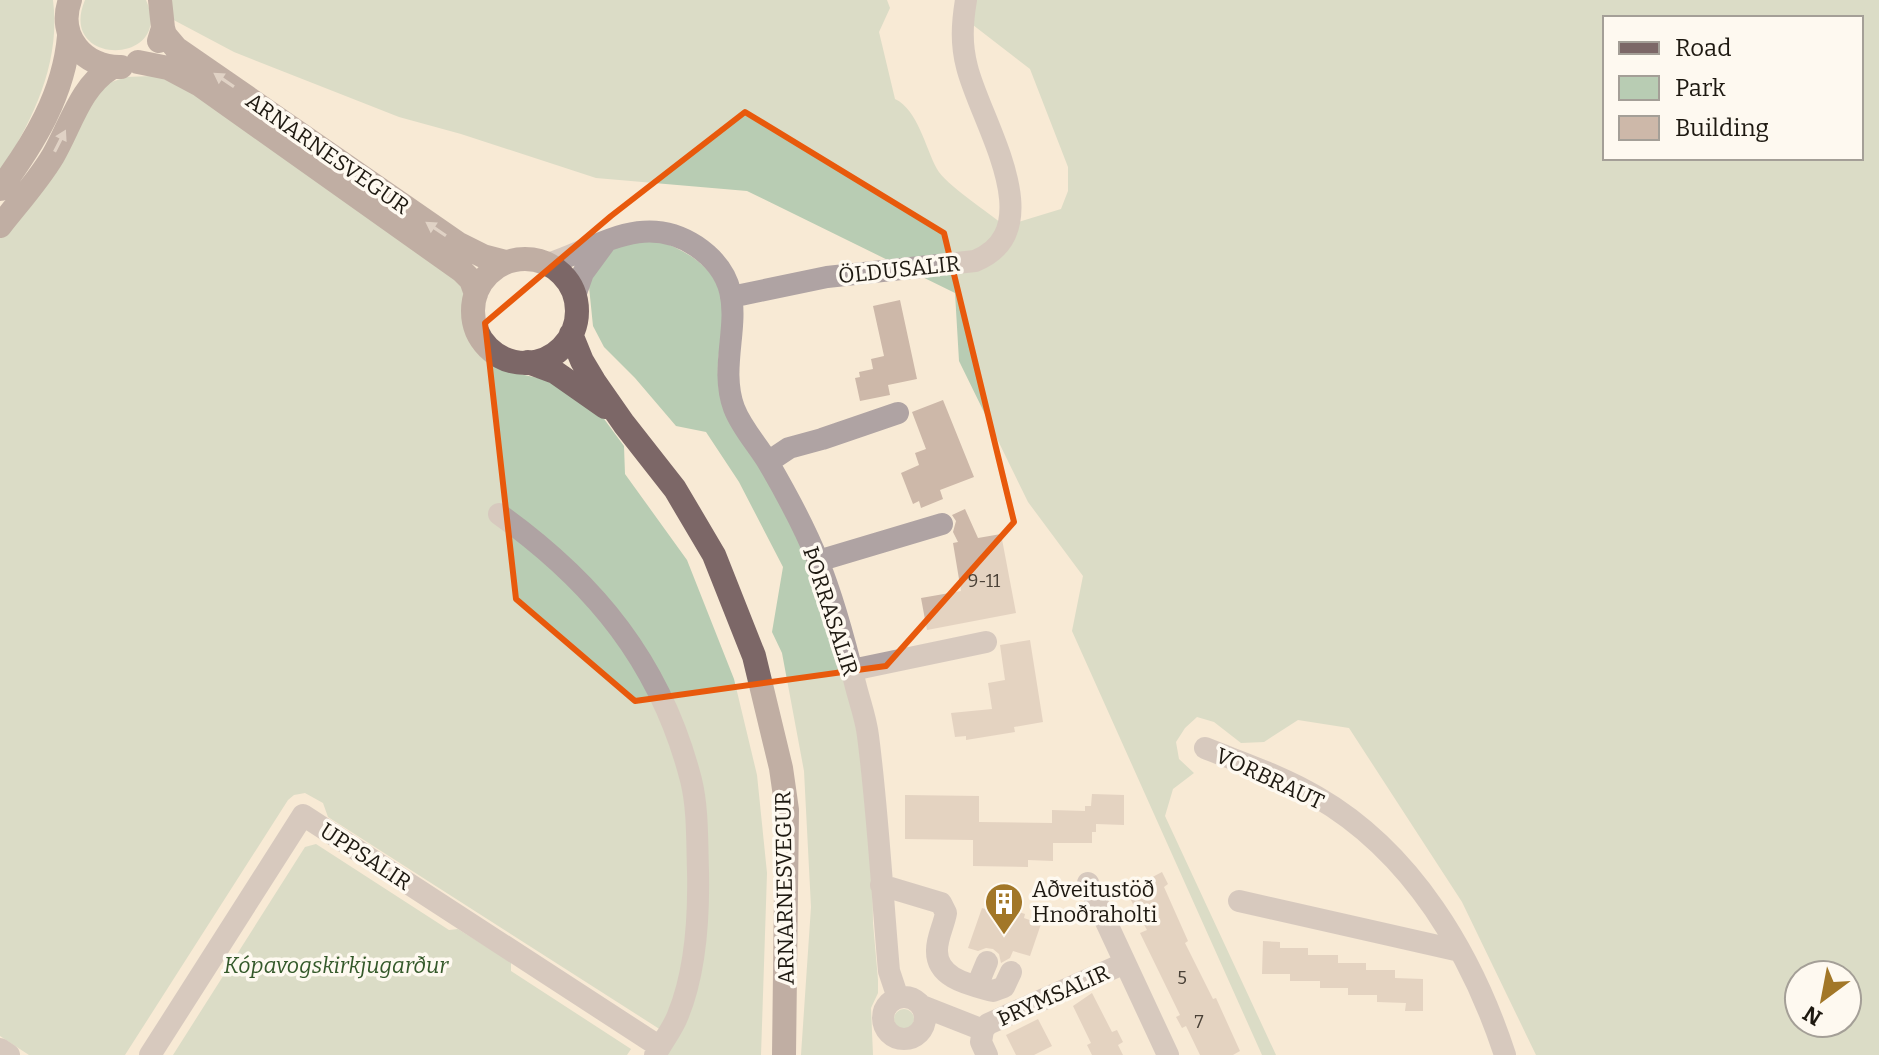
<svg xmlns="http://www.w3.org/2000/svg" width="1879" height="1055" font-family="Bitter,serif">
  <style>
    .green { fill: #b8ccb3; fill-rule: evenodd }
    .building { fill: #cdb8a9 }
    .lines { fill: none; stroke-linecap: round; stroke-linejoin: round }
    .minor { stroke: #afa3a3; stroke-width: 22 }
    .major { stroke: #7c6767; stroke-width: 24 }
    .oneway { fill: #c4b7b2 }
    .marked { fill: none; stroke: #e8590c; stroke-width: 6; stroke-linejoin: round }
    .labels { text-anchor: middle; stroke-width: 7; stroke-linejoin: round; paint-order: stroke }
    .number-label { font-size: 18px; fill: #4a4137 }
    .street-label { font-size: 22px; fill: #1e1911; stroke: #fef9f0 }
    .poi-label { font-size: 22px; fill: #1e1911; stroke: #fef9f0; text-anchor: start }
    .park-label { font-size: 22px; font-style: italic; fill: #34592a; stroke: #fef9f0 }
  </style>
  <rect width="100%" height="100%" fill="#f8ead5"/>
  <path class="green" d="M0,0h53c8,63 -20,120 -53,172z
    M85,0h61c30,66 -90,68 -61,0z
    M163,0h724l3,8 -11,24 16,67c23,11 30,48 42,70 8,15 52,44 68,57l56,-17 7,-18v-24l-38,-98 -57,-44 3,-25h903v1055h-343l-74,-153 -113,-174 -51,-8 -34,22 -23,1 -27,-21 -17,-5 -12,11 -9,14 3,17 15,14 -21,16 -8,27 111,239h-14l-190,-424 11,-55 -55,-74 -69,-141 -4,-68 -208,-102 -151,-13 -135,-44 -62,-17 -165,-65 -66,-35zM1605,18h256v140h-256zM1799,975h48v48h-48z
    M152,76l30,6 268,186 20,29 2,36 9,16 15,14 19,10 37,8 44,27 28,38 1,28 62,86 47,119 23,96 10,98 -6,182h-96l-4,-25 -333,-213 -5,-14 -18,-10 -11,2 -6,5 -163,255h-96l-29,-19v-798l37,-45 57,-94 12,-15 20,-7z
    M654,239c39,13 74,36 71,83 0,11 -5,21 -6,31 -2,13 -1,24 0,37l78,145 34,86 30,118 11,117 1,67 5,57v13l-7,15 2,47h-72l10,-148 -7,-136 -22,-118 -10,-21 11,-65 -44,-85 -33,-50 -30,-6 -41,-48 -31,-31 -11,-21 -5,-49 20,-29z
    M316,844l133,86 9,-1 53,33v9l120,78 -4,6h-454l132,-208z
    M894 1019a10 10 0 1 1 20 0a10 10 0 1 1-20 0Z"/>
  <path class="building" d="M900,300l17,79 -29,6 2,10 -30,6 -5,-23 5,-1 -1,-5 14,-3 -2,-10 13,-3 -11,-50z
    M943,400l31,77 -34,13 3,9 -22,9 -2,-7 -6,3 -12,-31 18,-8 -4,-12 11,-4 -14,-37z
    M965,509l13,29 23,-4 15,79 -89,17 -6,-32 40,-7 -8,-48 5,-1 -5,-10 3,-11 -4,-6z
    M1030,640l13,82 -29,5 1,5 -49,8v-4l-11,1 -4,-24 41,-4 -4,-26 17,-3 -5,-35z
    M1092,794l32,1v30l-28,-1v8h-4v11h-39v18l-25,-1v7l-55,-1v-26l-68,-1v-44l74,1v26l73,1v-13l33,1v-5h6z
    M1162,872l6,12 -4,3 24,54 -3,2 28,56 3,-1 24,53 -7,4h-33l-14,-29 -4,2 -6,-11 4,-2 -40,-82 7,-3 -21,-39z
    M997,905l28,9 -1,4 17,6 -11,32 -17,-5 -3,7 -9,5 -2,-9 -6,-5 -7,-1 -8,3 -10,-3 14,-40 13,4z
    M1263,941l17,1v6h28v7h30v8h28v7h29v8l28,1v32h-18l1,-8 -29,-1v-7h-29v-7h-28v-7h-30v-7h-28z
    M1092,993l20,39 5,-2 6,12 -5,3 5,10h-31l-5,-10 4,-2 -18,-37z
    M1038,1019l14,27 -18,9h-18l-10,-20z"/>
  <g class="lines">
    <path class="minor" d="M548,264c50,-16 95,-53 148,-18 67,45 17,105 38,162 8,21 24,37 35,56 18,31 36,64 49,97 16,39 27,81 37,122 4,17 11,35 13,53 10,77 14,156 21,235l9,27
      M575,296l8,-23 22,-30
      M731,297l96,-20 148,-16c78,-32 5,-140 -8,-194 -6,-23 -5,-43 -1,-67
      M768,462l21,-14 33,-9 76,-26
      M499,514c96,69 162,149 192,266 7,28 6,62 7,91 1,47 -2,100 -20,144 -4,11 -12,22 -18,32
      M818,561l124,-37
      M852,670l134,-28
      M1205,748c37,15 77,28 112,49 95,55 155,157 188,258
      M1088,883l80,172
      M881,885l60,18 5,10c-2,12 -9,24 -9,37 -1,29 34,35 56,41l11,-4 7,-15
      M1239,901l221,50
      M977,986l10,-24
      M883 1018a21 21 0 1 1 42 0a21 21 0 1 1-42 0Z
      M922,1006l61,24
      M983,1030l5,-6 137,-61
      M983,1030l-2,12 6,13
      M0,1049l9,6
      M150,1055l153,-240 357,232 -5,8"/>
    <path class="major" d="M70,0c-13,36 14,68 51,67
      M163,28l2,7 11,13 283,196 24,12 23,6
      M159,41l4,-13 -3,-28
      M138,62l30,6 32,17 262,186 9,9 5,14
      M0,189c34,-46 64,-95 69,-153
      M0,226c18,-23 38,-45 53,-70 18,-31 27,-69 58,-88
      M473 311a52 52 0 1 1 104 0a52 52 0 1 1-104 0Z
      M571,334l11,27 12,20 30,43 51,65 39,66 40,101 27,112 6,42 -3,245
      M528,362l27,10 50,35"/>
  </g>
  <defs><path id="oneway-solid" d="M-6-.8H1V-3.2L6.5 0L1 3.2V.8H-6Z" transform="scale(2)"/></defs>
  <g class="oneway">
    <use href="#oneway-solid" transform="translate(224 80) rotate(-146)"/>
    <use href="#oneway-solid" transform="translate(60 141) rotate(-63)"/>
    <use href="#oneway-solid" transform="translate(436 229) rotate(-146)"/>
  </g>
  <path d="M0 0H1879V1055H0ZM745,112l199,121 70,289 -128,144 -251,35 -119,-102 -31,-276 126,-107z" fill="#f8ead5" fill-opacity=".55" fill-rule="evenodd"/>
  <path class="marked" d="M745,112l199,121 70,289 -128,144 -251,35 -119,-102 -31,-276 126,-107z"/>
  <defs>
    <symbol id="building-pin" viewBox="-11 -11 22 30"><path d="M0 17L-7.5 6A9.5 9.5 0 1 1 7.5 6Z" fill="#a27728" stroke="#fef9f0"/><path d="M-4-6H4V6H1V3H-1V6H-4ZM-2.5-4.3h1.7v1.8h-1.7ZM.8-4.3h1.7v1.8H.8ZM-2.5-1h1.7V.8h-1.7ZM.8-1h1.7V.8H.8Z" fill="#fff"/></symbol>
  </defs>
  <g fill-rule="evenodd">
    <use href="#building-pin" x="982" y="880" width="44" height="60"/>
  </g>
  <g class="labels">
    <g class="number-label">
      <text x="984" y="587">9-11</text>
      <text x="1182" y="984">5</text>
      <text x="1199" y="1028">7</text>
    </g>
    <g class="street-label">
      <text transform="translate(328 153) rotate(35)" y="8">ARNARNESVEGUR</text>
      <text transform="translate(899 269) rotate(-6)" y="8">ÖLDUSALIR</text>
      <text transform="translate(831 611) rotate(72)" y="8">ÞORRASALIR</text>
      <text transform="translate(1270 778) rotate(25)" y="8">VORBRAUT</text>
      <text transform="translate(366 856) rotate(33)" y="8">UPPSALIR</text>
      <text transform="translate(784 888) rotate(-91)" y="8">ARNARNESVEGUR</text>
      <text transform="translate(1053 995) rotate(-24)" y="8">ÞRYMSALIR</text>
    </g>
    <g class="poi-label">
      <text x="1032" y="897">Aðveitustöð<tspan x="1032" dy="25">Hnoðraholti</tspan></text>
    </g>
    <g class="park-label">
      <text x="336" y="973">Kópavogskirkjugarður</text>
    </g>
  </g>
  <rect x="1603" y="16" width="260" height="144" fill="#fef9f0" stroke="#a49f97" stroke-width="2"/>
  <rect x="1619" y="42" width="40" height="12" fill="#7c6767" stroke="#a49f97" stroke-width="2"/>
  <text x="1675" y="56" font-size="24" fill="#1e1911">Road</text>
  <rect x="1619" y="76" width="40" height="24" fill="#b8ccb3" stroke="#a49f97" stroke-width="2"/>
  <text x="1675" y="96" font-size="24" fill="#1e1911">Park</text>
  <rect x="1619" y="116" width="40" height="24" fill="#cdb8a9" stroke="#a49f97" stroke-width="2"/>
  <text x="1675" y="136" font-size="24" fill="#1e1911">Building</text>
  <g transform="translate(1823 999) rotate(212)"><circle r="38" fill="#fef9f0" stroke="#a49f97" stroke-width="2"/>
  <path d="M0-6L14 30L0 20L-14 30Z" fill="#a27728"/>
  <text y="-12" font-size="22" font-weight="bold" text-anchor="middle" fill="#1e1911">N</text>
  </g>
</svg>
